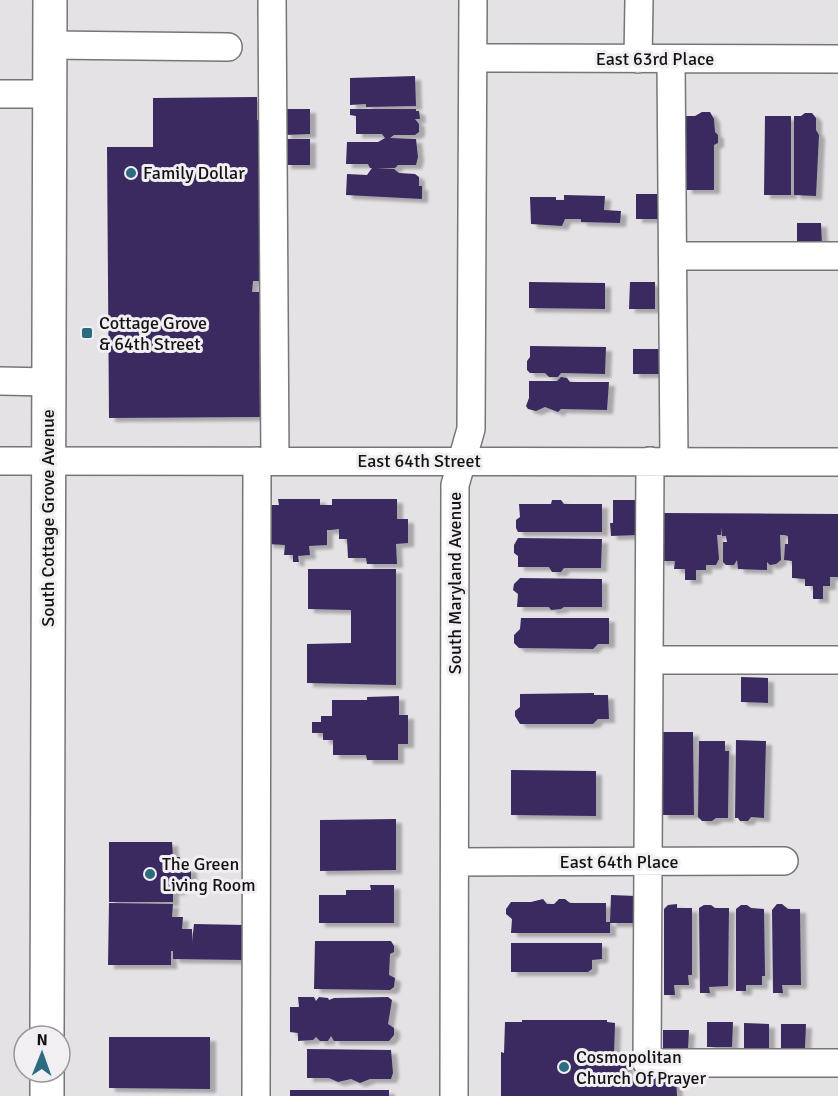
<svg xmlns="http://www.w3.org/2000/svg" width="838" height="1096" font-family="Signika,sans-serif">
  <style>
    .building { fill: #3b295f; filter: url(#shadow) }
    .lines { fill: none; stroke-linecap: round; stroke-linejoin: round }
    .minor-casing { stroke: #767577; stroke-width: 30 }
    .major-casing { stroke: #767577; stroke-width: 36 }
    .minor { stroke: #fff; stroke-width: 27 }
    .major { stroke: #fff; stroke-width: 33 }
    .poi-dot { fill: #2c6b80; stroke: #f1eff2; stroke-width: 2 }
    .labels { text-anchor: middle; stroke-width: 6; stroke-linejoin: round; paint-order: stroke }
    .street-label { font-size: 18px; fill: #141314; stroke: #f1eff2 }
    .poi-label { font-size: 18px; fill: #141314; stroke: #f1eff2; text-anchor: start }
  </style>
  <defs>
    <filter id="shadow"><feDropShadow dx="6" dy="4" stdDeviation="1.5" flood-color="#0004"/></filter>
  </defs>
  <rect width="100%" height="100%" fill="#e4e2e5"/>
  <path class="building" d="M415,76l1,30 -50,1v-3l-16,1v-27z
    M257,97v23h2v161h-6l-1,11h7l1,125 -151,1 -2,-271h46v-49z
    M284,109h26v25l-25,1z
    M350,109h66v2h3l1,8h-5l4,5v8l-4,3h-21l-4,3 26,1 2,18 -2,8h-18l-3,3h-19l18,1 5,4 16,1 4,3v9h3v13l-76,-4 1,-21 20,1 5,-7h-2l-2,-4h-22l1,-22h31l7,-4 -3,-4h-26v-18l-6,-1z
    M702,112h8l4,7 1,13 3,3v8l-4,2v45h-28l-3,-74h12z
    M805,113h7l4,5v12l3,5 -3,61 -22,-1v-79h7z
    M765,116h26v79h-27z
    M285,139h25v26h-25z
    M636,194h25v25h-25z
    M564,195l41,1 -1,14 17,1 -1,12 -39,-1v-3h-16l-3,7 -31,-2 -1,-27h26v3h8z
    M797,223h24l1,22h-25z
    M529,282l76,1v26l-76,-1z
    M630,282h25v27h-26z
    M530,346l76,1 -1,27 -44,-1 -3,4h-9l-4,-4h-15l-3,-3v-9l3,-4z
    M633,349h27v25h-27z
    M561,377l6,1 3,4h39l-2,28 -46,-1 -3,3 -13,-5 -9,4 -8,-2 -2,-3 3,-8v-17h28z
    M278,499h42v6h12v-6h65v20h11v24l-12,1 1,20h-30l-1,-6h-18l-1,-19h-8v-10l-8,1h-4v15l-18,1 1,9 -12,1 1,6h-6v-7h-9l1,-10 -18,-1v-39h12z
    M552,500h9l3,4h38v28h-84l-2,-4v-8l4,-3 -1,-13h32z
    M613,500h25v35l-27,1 -1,-13h3z
    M659,513l179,1v63h-8v9h-7v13h-10v-13h-8v-7l-13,-1v-17l-8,-1 1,-16h3v-8l-4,-1h-4l1,25 -5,4 -6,1 -3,-3v8l-29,-1 -1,-9 -3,5h-8l-3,-3v-20h4l-1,-6h-4l-1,-9v8h-4l2,24 -3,6h-10v5h-10v10h-11v-11h-11l1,-8h-16z
    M518,538l84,1 -1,29h-37l-3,4h-9l-3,-5h-31v-11l-4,-3v-8z
    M308,569h88v116l-89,-2v-39l44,-1v-33l-43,-1z
    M520,578l82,1v28h-38l-3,2 -10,1 -2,-3h-32l1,-13 -5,-4 1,-6z
    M521,618h88v26h-11l-5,5 -74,-1 -5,-5v-8l6,-6z
    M741,677l27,1v25l-27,-1z
    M594,693v2h14l1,24h-11l-5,5h-73l-5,-8v-5l5,-4v-13z
    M399,696v19h9v29h-10v16h-31l-1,-5h-33v-15h-10v-7h-11v-11h9v-6h11v-16h35v-3z
    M661,732h32l1,83h-32z
    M736,740l30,1 -2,77 -13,-1 -3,4h-8l-2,-3h-3z
    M699,741h26v10h4l-1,67h-12l-4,3h-10l-4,-4z
    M511,770l85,1v45l-85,-1z
    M396,819v51l-76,1v-51z
    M109,842h63l1,15h7v11h11v12l-11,-1v12h-7v11h-64z
    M370,885h24v38h-75v-28h27v-5h25z
    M611,895l25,1 -1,27h-25v10h-99l1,-14 -6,-5v-5l5,-7h20l12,-3 4,5h7l5,-5h6l5,4h36v19h4z
    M109,903l64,1 -1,13h11l-1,12h10v13l2,-18 51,1 -1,35 -71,-1v-8h-2v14h-63z
    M677,904v4h15v67h-4l1,10h-15l1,10h-11v-86l4,-4z
    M777,904h5l6,5h12l1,76h-19l1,8h-10l-1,-83z
    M704,905h7l4,3h14l-1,78 -19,1 1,6h-10l-1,-85z
    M741,905h6l4,3 13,1 1,67h-3v9h-16v6h-10v-82z
    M315,941h76l3,5v6l-4,2 -1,21 6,3 -1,9 -4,3 -76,-1z
    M511,943h91v16l-10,1v9l-4,3h-77z
    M298,997h16l2,4 3,-4 9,1 1,2 5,-2 54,-1 4,3 -4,24 6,4v7l-5,6h-55l-3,-5 -3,5h-8l-4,-4 -3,3 -15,1v-8l-8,-1v-25h9z
    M522,1020h85v2l8,1 -1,34 13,-1v21h49l1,19h-176v-44l3,1 1,-31h17z
    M707,1022h26l-1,25h-25z
    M744,1023l25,1v24h-25z
    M781,1024h25l-1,24h-24z
    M663,1030h26l-1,19 -25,-1z
    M109,1037h101v52l-101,-1z
    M307,1049l84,1 2,23 -2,6h-21l-10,4 -9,-4 -13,3 -9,-4h-22z
    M290,1090h99v6h-99z"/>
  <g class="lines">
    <defs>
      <path id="minor" d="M272,0l3,461
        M50,45l178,2
        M473,58l365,1
        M638,59l1,-59
        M671,59l3,402
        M0,94h50
        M673,256h165
        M0,381l49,1
        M0,461l838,1
        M650,461l-3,602h191
        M649,660h189
        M455,862l329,-1
        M256,1096l1,-635
        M454,1096l1,-611 16,-56 2,-429"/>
      <path id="major" d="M47,1036l3,-1036
        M47,1096v-24"/>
    </defs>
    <use href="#minor" class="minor-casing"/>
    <use href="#major" class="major-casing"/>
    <use href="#minor" class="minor"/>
    <use href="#major" class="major"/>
  </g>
  <g class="poi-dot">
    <circle cx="131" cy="173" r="6"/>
    <rect x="81" y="327" width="12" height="12" rx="3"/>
    <circle cx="150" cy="874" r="6"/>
    <circle cx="564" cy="1067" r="6"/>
  </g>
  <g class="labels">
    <g class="street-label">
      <text x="655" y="65">East 63rd Place</text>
      <text x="419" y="467">East 64th Street</text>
      <text transform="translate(48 518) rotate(-90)" y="6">South Cottage Grove Avenue</text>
      <text transform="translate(455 583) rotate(-90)" y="6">South Maryland Avenue</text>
      <text x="619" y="868">East 64th Place</text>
    </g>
    <g class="poi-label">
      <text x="143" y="179">Family Dollar</text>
      <text x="99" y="329">Cottage Grove<tspan x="99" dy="21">&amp; 64th Street</tspan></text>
      <text x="162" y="870">The Green<tspan x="162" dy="21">Living Room</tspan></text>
      <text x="576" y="1063">Cosmopolitan<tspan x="576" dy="21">Church Of Prayer</tspan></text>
    </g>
  </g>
  <g transform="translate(42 1054) rotate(1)"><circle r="28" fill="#f1eff2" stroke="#999799" stroke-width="1.5"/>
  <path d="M0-4.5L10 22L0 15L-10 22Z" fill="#2c6b80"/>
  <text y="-9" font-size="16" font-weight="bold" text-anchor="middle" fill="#141314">N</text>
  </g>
</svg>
